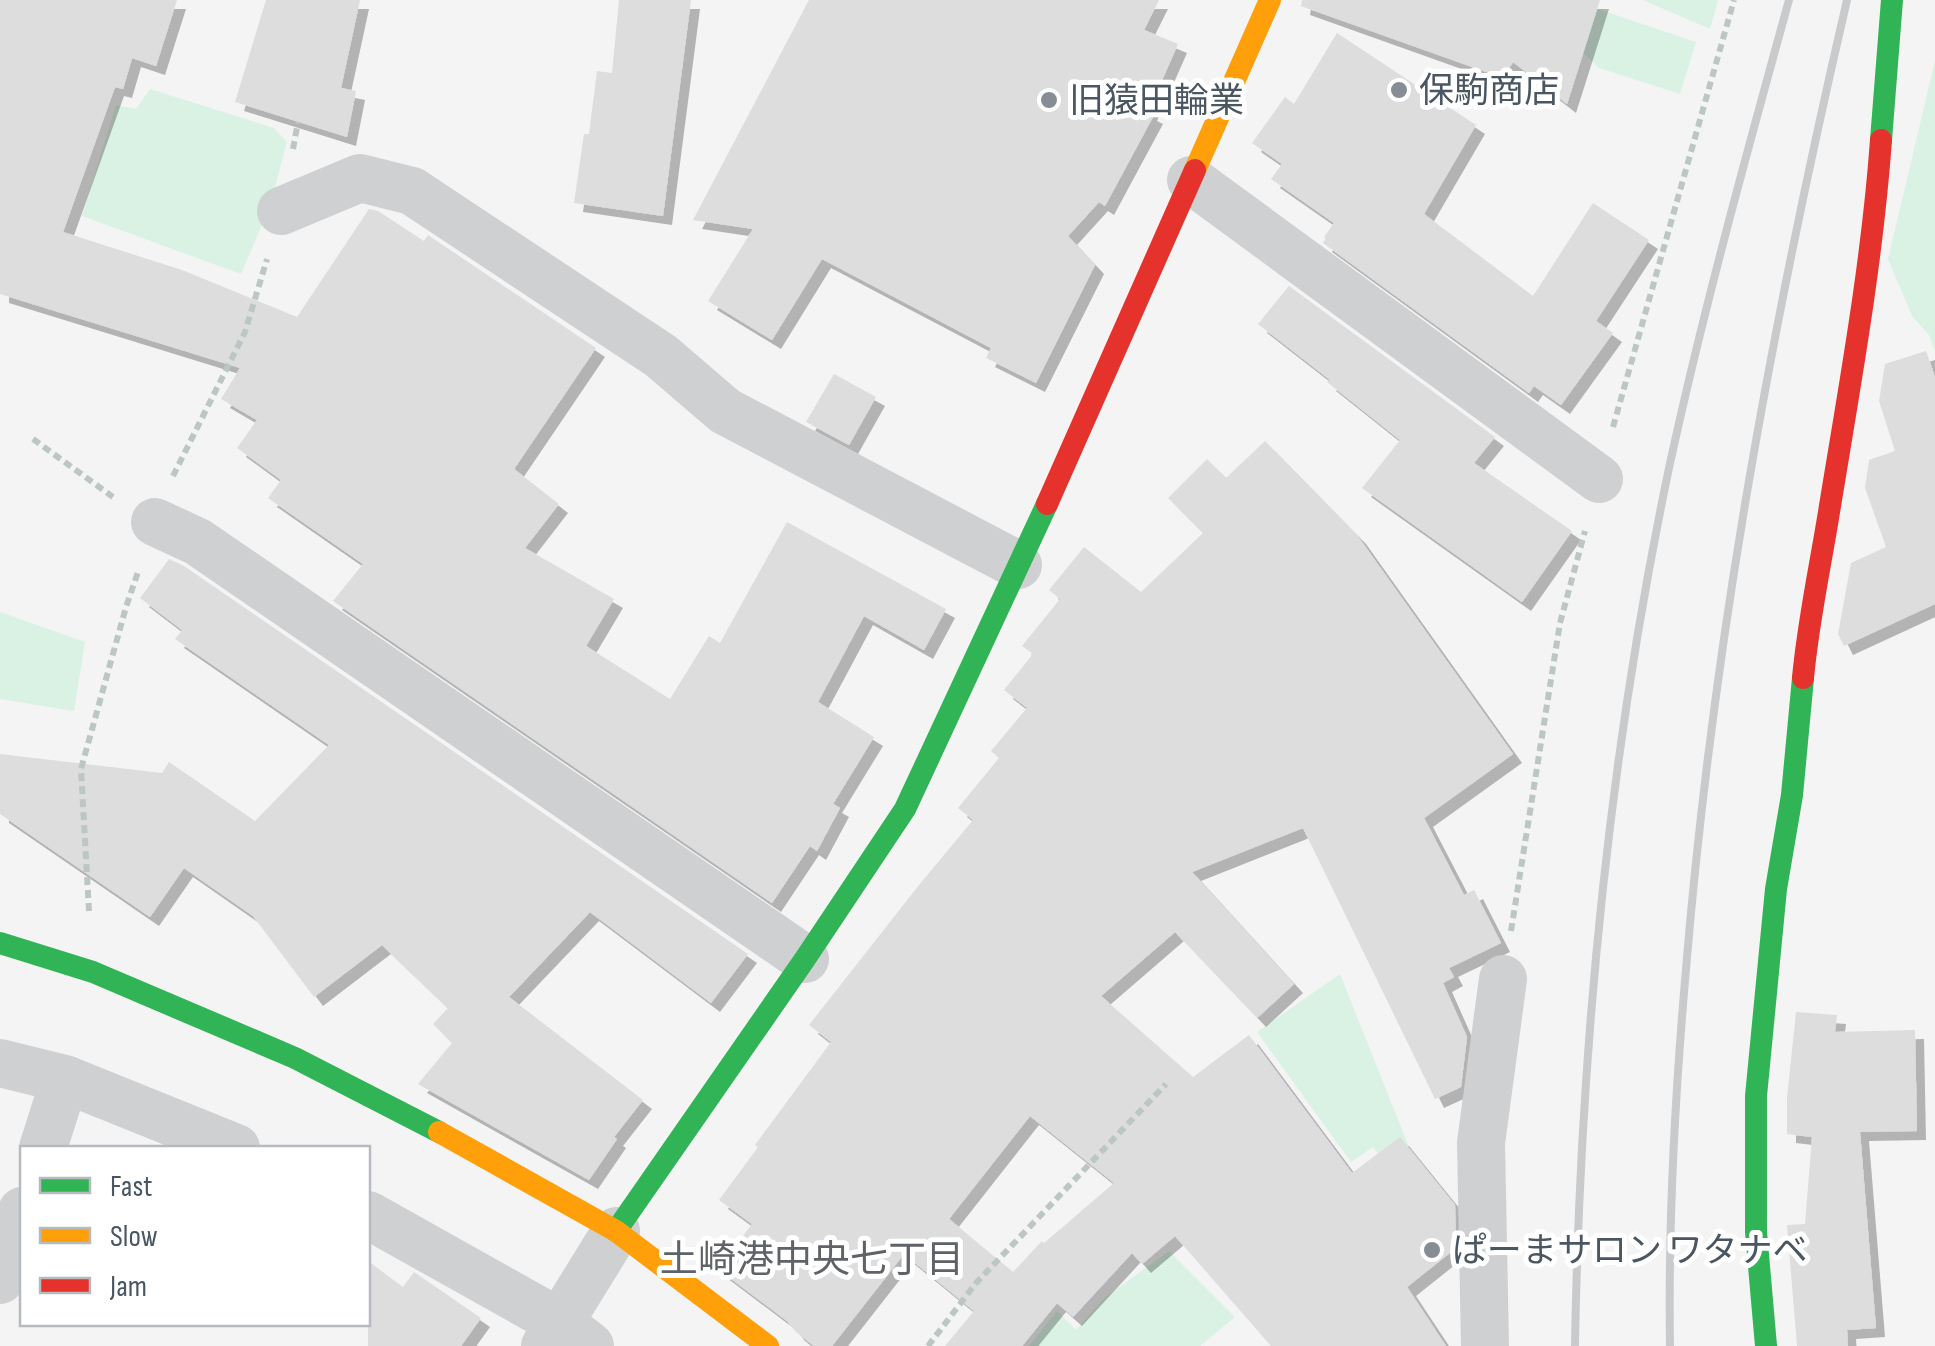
<svg xmlns="http://www.w3.org/2000/svg" width="1935" height="1346" font-family="'Sofia Sans Condensed','Noto Sans JP',sans-serif">
  <style>
    .green { fill: #d9f2e3 }
    .building { fill: #ddddde; fill-rule: evenodd; filter: url(#shadow) }
    .lines { fill: none; stroke-linecap: round; stroke-linejoin: round }
    .path { stroke: #bcc7c4; stroke-width: 6; stroke-dasharray: 8 5; stroke-linecap: butt }
    .street { stroke: #ced0d2; stroke-width: 48 }
    .fast { stroke: #30b455; stroke-width: 22 }
    .slow { stroke: #ff9f0a; stroke-width: 22 }
    .jam { stroke: #e5322d; stroke-width: 22 }
    .rail { stroke: #c9cacc; stroke-width: 8 }
    .poi-dot { fill: #868d94; stroke: #fff; stroke-width: 4 }
    .labels { text-anchor: middle; stroke-width: 10; stroke-linejoin: round; paint-order: stroke }
    .poi-label { font-size: 35px; fill: #4a5661; stroke: #fff; text-anchor: start }
    .neighbourhood-label { font-size: 38px; fill: #5f6368; stroke: #fff }
  </style>
  <defs>
    <filter id="shadow"><feDropShadow dx="9" dy="9" stdDeviation="0" flood-color="#0004"/></filter>
  </defs>
  <rect width="100%" height="100%" fill="#f4f4f4"/>
  <path class="green" d="M1643,0h75l-8,29z
    M1580,3l116,39 -16,52 -81,-26 -41,-38z
    M1935,61v290l-6,-16 -17,-19 -24,-57z
    M150,89l124,39 13,14 -17,64 -29,68 -159,-58 34,-111 20,4z
    M0,612l85,30 -11,69 -74,-12z
    M1340,974l73,183 -21,17 -19,-27 -22,15 -94,-130z
    M1169,1251l66,66 -35,29h-171l28,-35 19,19 27,-31z"/>
  <path class="building" d="M0,0h177l-21,66 -24,-8 -9,31 -8,-2 -52,145 119,38 115,47 72,-108 9,2 46,30 4,-6 168,113 -82,121 45,35 -34,44 89,51 -28,47 84,53 39,-63 11,7 67,-121 159,87 -22,41 -60,-34 -46,86 56,35 -41,67 7,4 -23,43 -7,-5 -38,57 -439,-302 30,-37 -95,-66 13,-18 -44,-32 20,-28 -36,-21 19,-31 -240,-74z
    M266,0h94l-19,88 15,3 -9,46 -112,-35z
    M619,0h72l-28,216 -89,-13 10,-69h5l8,-63 15,2z
    M809,0h350l-15,30 34,14 -30,68 6,3 -49,91 -6,-4 -31,34 27,29 -59,118 -50,-25 5,-10 -169,-89 -50,81 -64,-39 45,-72 -60,-9z
    M1302,0h298l-33,104 -54,-42 -10,16 -202,-72z
    M1337,33l139,92 -52,89 109,82 60,-93 56,37 -53,81 17,12 -52,72 -27,-19 -5,7 -206,-150 3,-5 -2,-1 10,-14 -63,-44 11,-15 -30,-21 33,-46 9,7z
    M1289,286l206,151 -21,26 98,68 -50,71 -160,-114 38,-48 -73,-58 3,-2 -72,-56z
    M1926,351l9,26v227l-91,42 -6,-12 13,-71 35,-16 -21,-59 4,-28 26,-9 -16,-50 6,-37z
    M834,374l42,23 -27,48 -43,-23z
    M1265,441l92,94 156,219 -89,64 40,77 10,-5 27,53 -52,25 5,9 -11,6 24,54 -6,50 -26,12 -132,-271 -111,44 102,112 -37,34 -82,-86 -74,64 92,81 56,-42 103,138 48,-36 55,68 1,43 -49,39 39,59h-175l-96,-110 -33,28 -10,-11 -59,64 -16,-14 -35,43h-77l29,-35 -70,-57 -72,92h-18l-18,-14 -9,-11 -69,-52 34,-45 -33,-24 39,-53 -3,-2 76,-103 -22,-17 110,-140 54,-65 -15,-12 41,-50 -8,-7 36,-43 -23,-18 29,-36 -11,-8 38,-47 -11,-9 35,-43 57,45 62,-59 -35,-35 39,-39 19,19zM1030,1116l84,67 -70,60 -2,-2 -29,31 -64,-53z
    M169,559l15,7 564,388 -37,49 -121,-91 -81,85 134,103 -29,37 3,2 -28,41 -171,-96 34,-41 -19,-19 15,-16 -66,-63 -68,52 -61,-81 -69,-48 -34,49 -150,-103v-60l162,19 7,-11 86,59 74,-76 -154,-106 7,-9 -42,-32z
    M1796,1012l41,3 -2,17 80,-2 2,101 -57,1 16,196 -29,2 1,16h-51l-10,-121 18,-1 7,-87 -25,-3v-36z
    M368,1261l35,26 11,-15 67,46 -20,28h-93z"/>
  <g class="lines">
    <path class="path" d="M293,149l5,-27
      M1613,427l121,-427
      M33,439l80,58
      M173,476l72,-144 22,-73
      M89,911l-8,-142 45,-162 12,-35
      M1511,931l49,-308 25,-92
      M928,1346l48,-63 190,-199"/>
    <path class="street" d="M1191,180l408,299
      M281,211l79,-33 52,13 249,165 64,55 293,154
      M155,522l43,20 607,417
      M0,1063l65,16 171,69
      M43,1148l22,-69
      M368,1215l191,107 31,24
      M0,1280l22,-69
      M545,1346l71,-115
      M1485,1346l-4,-203 22,-164"/>
    <path class="fast" d="M1881,140l11,-140
      M0,943l93,29 202,86 144,74
      M616,1231l189,-272 100,-150 142,-305
      M1766,1346l-10,-114v-136l20,-207 16,-94 11,-117"/>
    <path class="slow" d="M1195,170l75,-170
      M439,1132l177,99 152,115"/>
    <path class="jam" d="M1047,504l148,-334
      M1803,678c5,-56 17,-110 26,-166 20,-123 43,-247 52,-372"/>
    <path class="rail" d="M1575,1346c5,-296 33,-587 94,-878 34,-157 77,-312 120,-468
      M1670,1346c-2,-126 5,-252 16,-377 27,-327 87,-650 161,-969"/>
  </g>
  <g class="poi-dot">
    <circle cx="1399" cy="90" r="10"/>
    <circle cx="1049" cy="100" r="10"/>
    <circle cx="1432" cy="1250" r="10"/>
  </g>
  <g class="labels">
    <g class="poi-label">
      <text x="1419" y="102">保駒商店</text>
      <text x="1069" y="112">旧猿田輪業</text>
      <text x="1452" y="1262">ぱーまサロン ワタナベ</text>
    </g>
    <g class="neighbourhood-label">
      <text x="812" y="1272">土崎港中央七丁目</text>
    </g>
  </g>
  <rect x="20" y="1146" width="350" height="180" fill="#ffffff" stroke="#b7bbc0" stroke-width="2.5"/>
  <rect x="40" y="1178" width="50" height="15" fill="#30b455" stroke="#b7bbc0" stroke-width="2.5"/>
  <text x="110" y="1196" font-size="30" fill="#4a5661">Fast</text>
  <rect x="40" y="1228" width="50" height="15" fill="#ff9f0a" stroke="#b7bbc0" stroke-width="2.5"/>
  <text x="110" y="1246" font-size="30" fill="#4a5661">Slow</text>
  <rect x="40" y="1278" width="50" height="15" fill="#e5322d" stroke="#b7bbc0" stroke-width="2.5"/>
  <text x="110" y="1296" font-size="30" fill="#4a5661">Jam</text>
</svg>
